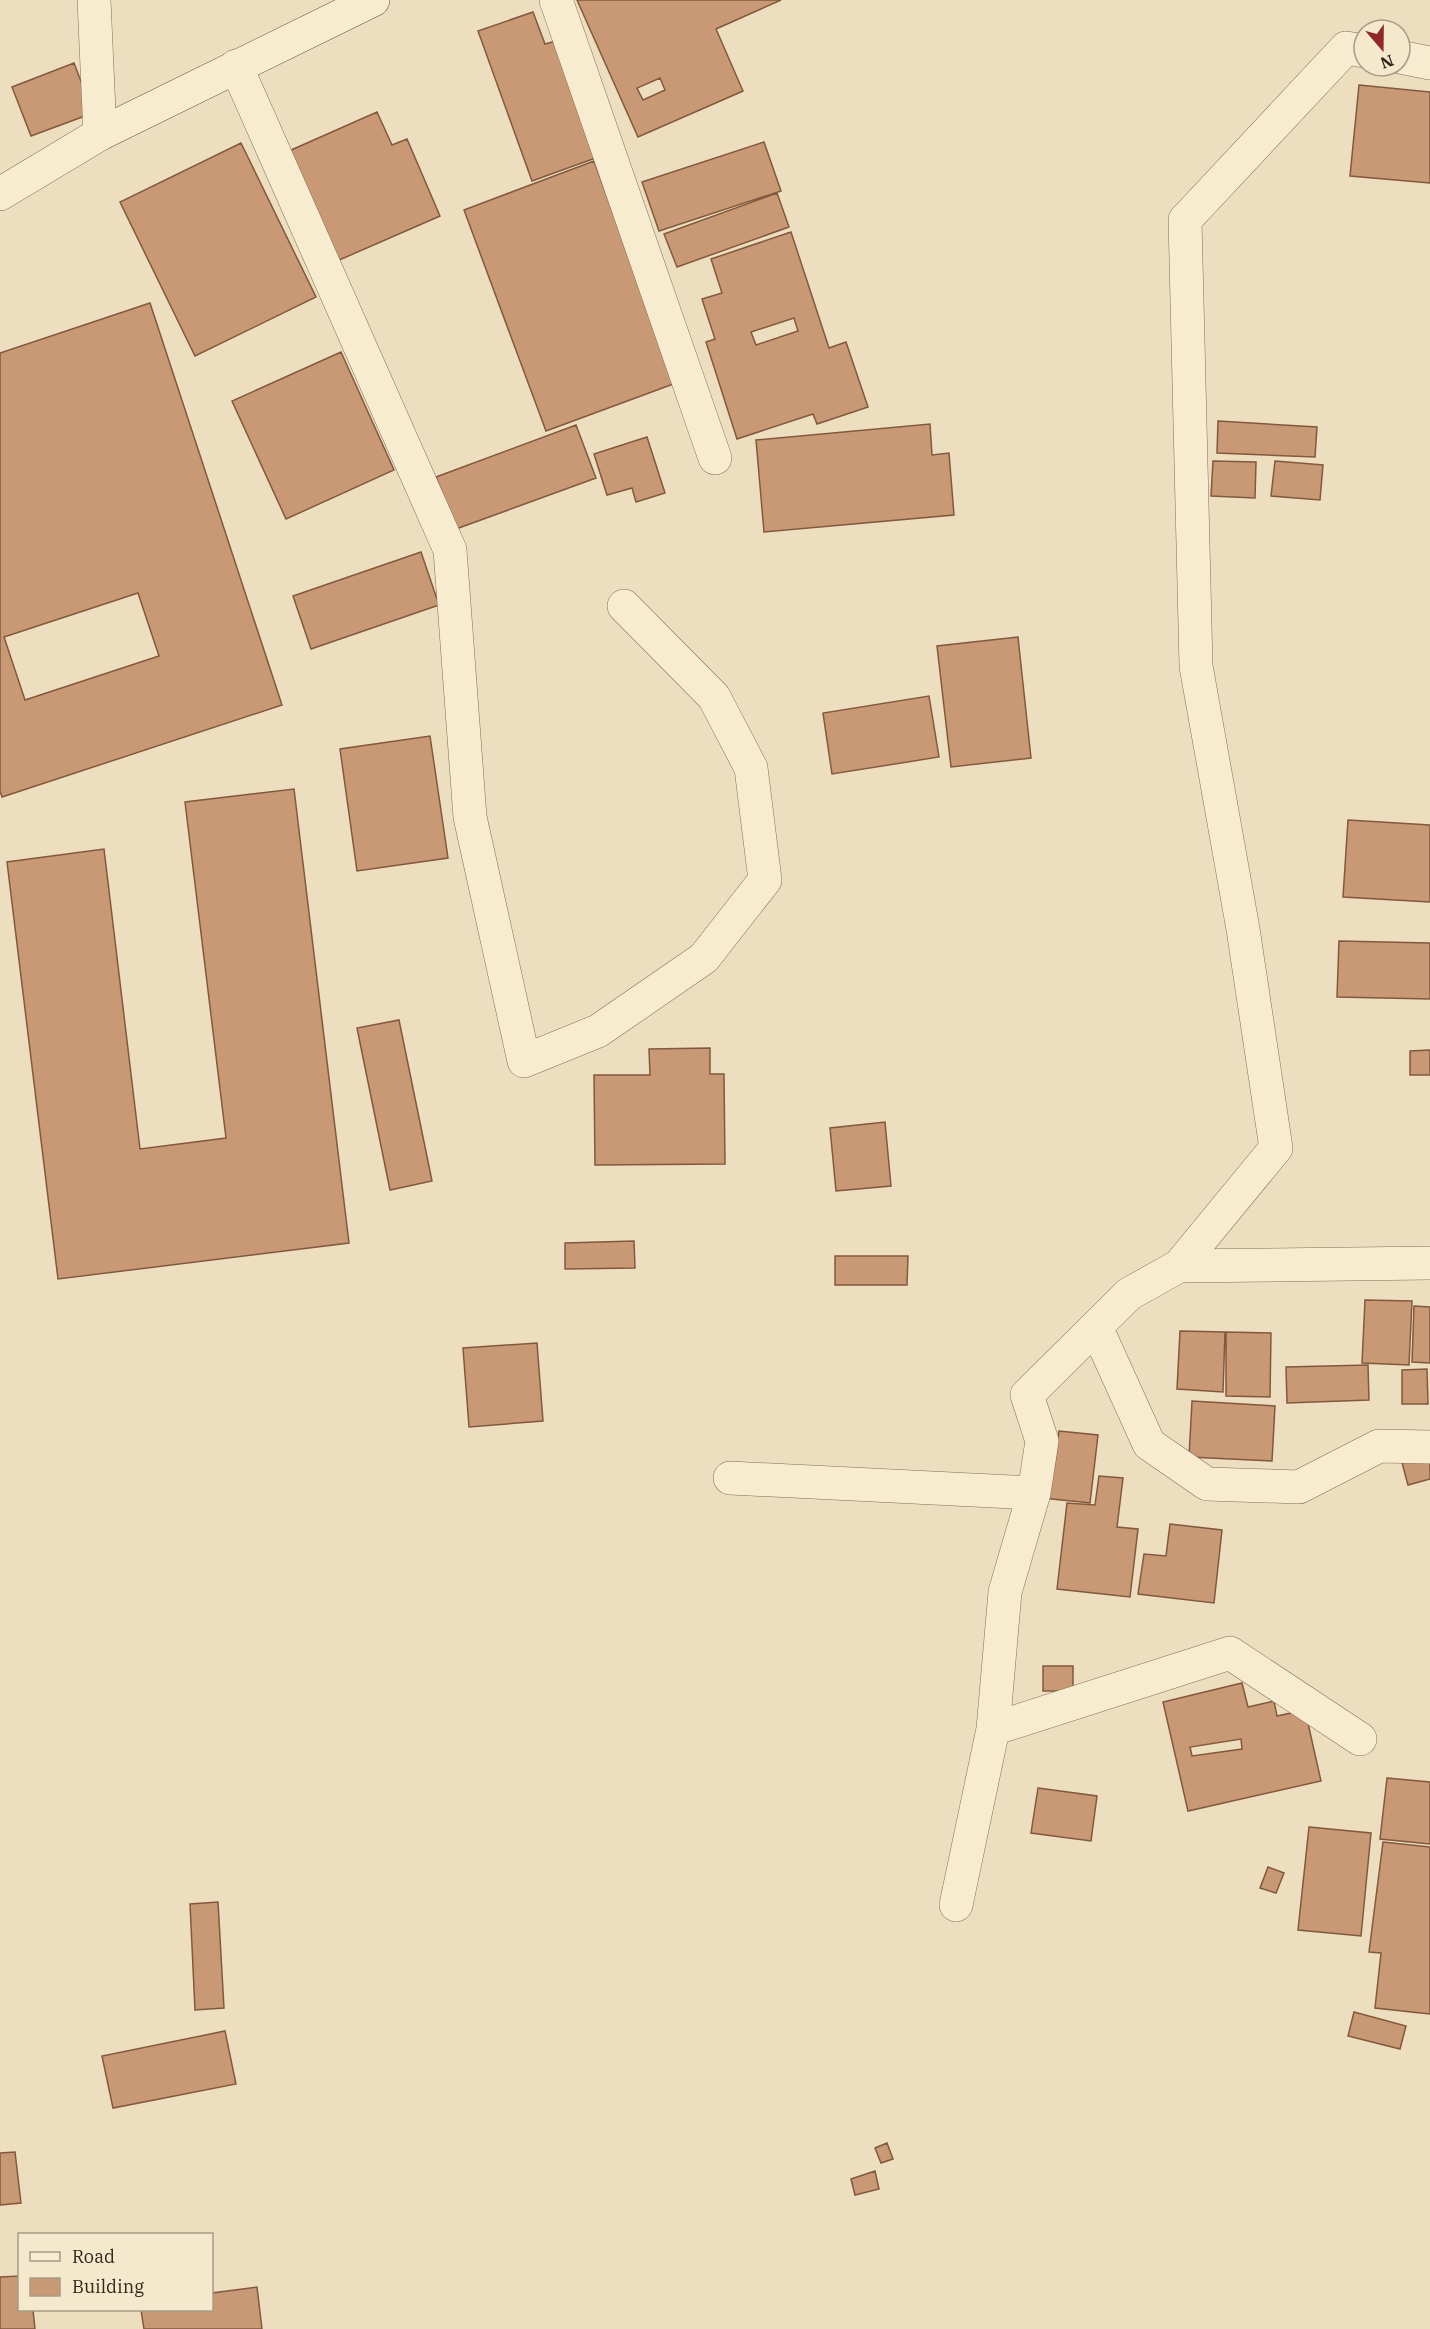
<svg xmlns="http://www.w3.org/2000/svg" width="1430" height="2329" font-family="'IBM Plex Serif',serif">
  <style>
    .building { fill: #c99874; stroke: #82593e; stroke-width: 1.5; fill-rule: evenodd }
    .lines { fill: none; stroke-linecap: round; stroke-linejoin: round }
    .street-casing { stroke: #836f57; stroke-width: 34 }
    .secondary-casing { stroke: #65503b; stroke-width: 34 }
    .street { stroke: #f7ecd0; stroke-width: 33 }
    .secondary { stroke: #f7ecd0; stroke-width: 33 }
  </style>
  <rect width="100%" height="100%" fill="#ecdebe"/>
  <path class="building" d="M577,0h204l-65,29 27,62 -105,46zM660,78l5,12 -22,10 -6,-12z
    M533,12l12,32 15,-4 41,116 -69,25 -54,-150z
    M74,63l19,50 -62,23 -19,-49z
    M1359,85l71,7v91l-80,-7z
    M377,112l15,33 15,-6 33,77 -103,45 -48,-110z
    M764,142l17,49 -122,40 -17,-49z
    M241,143l75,154 -121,59 -75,-154z
    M594,161l82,222 -130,48 -82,-221z
    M777,193l12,34 -112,40 -13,-33z
    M791,232l38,116 17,-6 22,65 -51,17 -4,-10 -76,25 -31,-97 9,-3 -13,-40 20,-6 -11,-34zM794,318l4,13 -42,14 -5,-13z
    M150,303l132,402 -280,92 -2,-6v-438zM138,593l21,63 -134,44 -21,-63z
    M341,352l53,118 -108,49 -54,-118z
    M1218,421l99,6 -2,30 -98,-4z
    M930,424l2,31 17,-2 5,62 -190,17 -8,-92z
    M576,425l20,53 -140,51 -20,-52z
    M647,437l18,56 -29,9 -4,-14 -25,7 -13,-41z
    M1213,461l43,1 -1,36 -44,-2z
    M1275,461l48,4 -3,35 -49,-4z
    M421,552l18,53 -128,44 -18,-53z
    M1018,637l13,121 -80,9 -14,-121z
    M929,696l10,61 -107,17 -9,-61z
    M430,736l18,122 -91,13 -17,-122z
    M294,789l55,454 -291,36 -51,-417 97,-13 36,300 86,-11 -41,-336z
    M1348,820l82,5v77l-87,-5z
    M1339,941l91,2v56l-93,-2z
    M399,1020l33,161 -42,9 -33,-162z
    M710,1048v26h14l1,90 -130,1 -1,-90h56l-1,-26z
    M1430,1050v25h-20v-24z
    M885,1122l6,64 -55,5 -6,-63z
    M634,1241l1,27 -70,1v-26z
    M835,1256h73l-1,29h-72z
    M1365,1300l47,1 -3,64 -47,-2z
    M1414,1306l16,1v56l-18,-1z
    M1180,1331l45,1 -2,60 -46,-3z
    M1226,1332l45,1 -1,64 -44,-1z
    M537,1343l6,78 -74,6 -6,-79z
    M1368,1365l1,35 -82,3 -1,-36z
    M1427,1369l1,35h-26v-34z
    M1192,1401l83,5 -3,55 -83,-4z
    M1059,1431l39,4 -8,68 -47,-5 12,-35z
    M1430,1451v28l-22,6 -7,-26z
    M1099,1476l24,2 -6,49 21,2 -8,68 -73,-8 10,-86 28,2z
    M1170,1524l52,6 -8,73 -76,-9 6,-40 22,2z
    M1043,1666h30v25h-30z
    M1242,1683l6,24 26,-6 3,15 28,-6 16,71 -133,30 -25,-109zM1241,1739l1,10 -50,7 -2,-9z
    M1387,1778l43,4v62l-50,-5z
    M1038,1788l59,8 -6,45 -60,-8z
    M1309,1827l62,6 -10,103 -63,-6z
    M1383,1842l47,5v167l-55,-6 6,-55 -12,-1z
    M1268,1867l16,6 -8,20 -16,-5z
    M218,1902l6,106 -29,2 -5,-106z
    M1354,2012l52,14 -6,23 -52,-13z
    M225,2031l11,53 -123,24 -11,-52z
    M887,2143l6,16 -12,4 -6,-15z
    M15,2152l6,51 -21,2v-52z
    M875,2171l4,18 -24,6 -4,-16z
    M20,2276v34h13l2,19h-35v-52z
    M257,2287l5,42h-118l-3,-19h71v-17z"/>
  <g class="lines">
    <defs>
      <path id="street" d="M94,0l6,134
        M556,0l159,458
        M1364,51l-18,-3 -161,172 11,446 47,263 33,219 -97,118 251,-3
        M1400,57l30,6
        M236,66l214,484 20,267 54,244 74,-30 106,-73 61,-78 -14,-112 -37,-71 -90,-91
        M1096,1327l53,117 58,40 92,3 80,-41 51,1
        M730,1478l304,15
        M993,1729l237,-76 130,86
        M956,1905l37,-176 12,-137 29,-99 8,-52 -15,-46 102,-101 50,-28"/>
      <path id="secondary" d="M0,194l100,-60 273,-134"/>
    </defs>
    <use href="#street" class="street-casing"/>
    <use href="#secondary" class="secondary-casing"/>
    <use href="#street" class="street"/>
    <use href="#secondary" class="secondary"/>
  </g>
  <rect x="18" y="2233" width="195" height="78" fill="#f4e9cd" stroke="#a79b86" stroke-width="1.5"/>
  <rect x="30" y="2252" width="30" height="9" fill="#f7ecd0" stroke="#a79b86" stroke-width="1.5"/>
  <text x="72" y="2263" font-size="18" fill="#33271c">Road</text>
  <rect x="30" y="2278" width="30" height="18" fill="#c99874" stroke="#a79b86" stroke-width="1.5"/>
  <text x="72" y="2293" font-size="18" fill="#33271c">Building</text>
  <g transform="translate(1382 48) rotate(160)"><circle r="28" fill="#f4e9cd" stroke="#a79b86" stroke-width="1.5"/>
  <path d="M0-4.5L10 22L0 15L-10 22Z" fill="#91292a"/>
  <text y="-9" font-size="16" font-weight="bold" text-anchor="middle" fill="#33271c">N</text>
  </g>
</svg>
